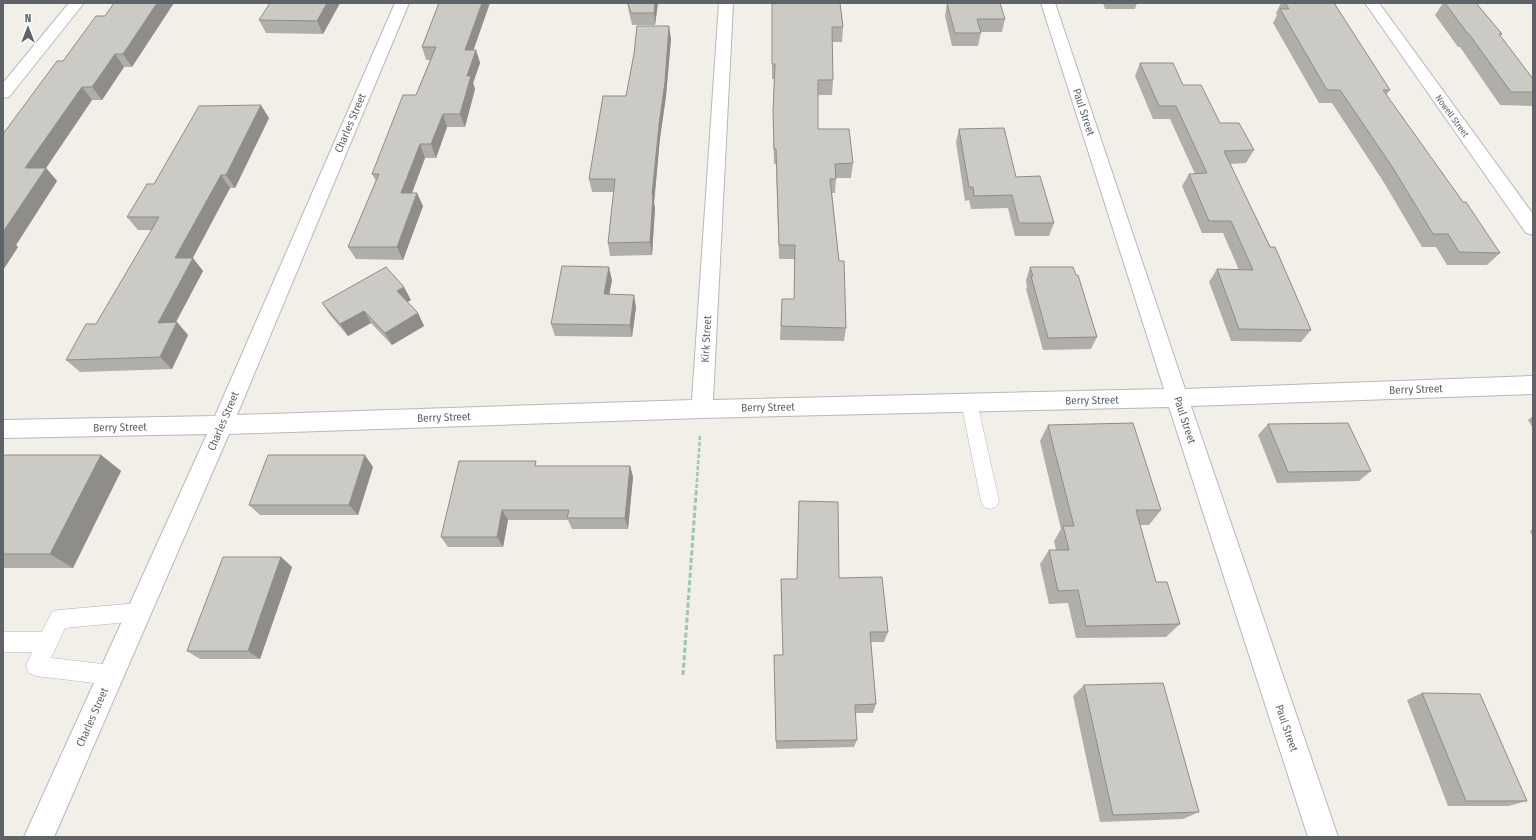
<svg xmlns="http://www.w3.org/2000/svg" width="1536" height="840" font-family="'Fira Sans Condensed',sans-serif">
  <style>
    .lines { fill: none; stroke-linecap: round; stroke-linejoin: round }
    .lane-casing { stroke: #b5b8bc; stroke-width: 1 }
    .street-casing { stroke: #b5b8bc; stroke-width: 2 }
    .secondary-casing { stroke: #b6babf; stroke-width: 2 }
    .path-far1 { stroke: #9cc7a9; stroke-width: 2.5; stroke-dasharray: 4 2; stroke-linecap: butt }
    .path { stroke: #9cc7a9; stroke-width: 3; stroke-dasharray: 5 2.5; stroke-linecap: butt }
    .lane { fill: #fff; fill-rule: evenodd }
    .street { fill: #fff; fill-rule: evenodd }
    .secondary { fill: #fff; fill-rule: evenodd }
    .wall { fill: #afaea9 }
    .shaded-wall { fill: #8f8d8a }
    .building { fill: #cccac5; stroke: #8f8d8a }
    .labels { text-anchor: middle; stroke-width: 3; stroke-linejoin: round; paint-order: stroke }
    .far-street-label { font-size: 9px; fill: #5f6368; stroke: #fff }
    .street-label { font-size: 11px; fill: #5f6368; stroke: #fff }
  </style>
  <rect width="100%" height="100%" fill="#f1efe8"/>
  <g class="lines">
    <defs>
      <path id="lane" d="M969,395l6,2 2,5 22,99 -3,6 -6,2 -6,-2 -3,-6 -20,-99 2,-5z
        M139,603l7,2 3,7 -3,7 -7,2 -74,7 -14,30 60,7 7,3 3,7 -3,7 -7,3 -75,-9 -7,-3 -3,-7 6,-14h-29v-20h39l10,-20 7,-2z"/>
      <path id="street" d="M395,3h14l-172,412 455,-15 27,-397h14l-20,397 451,-11 -123,-386h14l130,386 348,-13v18l-342,12 147,431h-30l-139,-430 -467,11 -473,16 -175,403h-30l183,-403 -204,4v-18l212,-4z
        M1365,3h14l154,211v21l-7,-2z"/>
      <path id="secondary" d="M69,3h15l-75,94 -6,1v-15z"/>
    </defs>
    <use href="#lane" class="lane-casing"/>
    <use href="#street" class="street-casing"/>
    <use href="#secondary" class="secondary-casing"/>
    <path class="path-far1" d="M696,494l4,-58"/>
    <path class="path" d="M683,675l13,-182"/>
    <use href="#lane" class="lane"/>
    <use href="#street" class="street"/>
    <use href="#secondary" class="secondary"/>
  </g>
  <path class="wall" d="M340,3l-17,31 -57,-1 -7,-13z
    M439,3l35,47h2l4,13 -7,20 2,6 -10,38h-18l-11,31h-11l-13,35 11,13 -20,54 -47,-1 -8,-12 28,-66 -4,-7 44,-79 14,-35h-4l-4,-13z
    M627,3h31l-3,22h-23z
    M783,3h57l3,24 -1,15h-10l1,38 -1,15h-14v34l35,34 -2,15h-15l-1,15h-3l14,135 -2,13 -64,-1 2,-41h12v-40h-15l-3,-95h-2l-1,-37 1,-48h-2v-75z
    M947,3l58,16 -3,13h-21l-3,14h-26l-7,-30z
    M1103,3h34l-2,6h-30z
    M1281,3h53l56,87 -4,5 77,107 37,51 -13,12h-40l-11,-18h-14l-39,-66 -51,-78h-13l-46,-80 4,-8 -1,-2z
    M1443,3h33l26,31 -2,2 33,43v26l-1,1 -32,-1 -40,-58h-2l-23,-32z
    M105,16l27,51h-8l-22,33h-10l-46,68 11,13 -41,64 2,2 -15,23 60,-209z
    M671,39l-5,57 -6,42 -6,65 1,5 -3,47 -42,1 -2,-13 6,-51h-22l-3,-13 37,-83z
    M1140,63l43,22 37,38 34,27 -8,13 -16,1 81,166 -10,12 -70,-1 -22,-59 8,-13 22,1 -16,-37h-21l-20,-47 7,-12h6l-25,-55h-17l-18,-43z
    M269,118l-34,70h-5l-38,70 11,13 -27,51 12,13 -16,34 -92,3 -14,-12 30,-36 56,-94h-14l-11,-13 27,-33z
    M959,129l57,48 38,46 -5,13h-34l-7,-28 -37,1 -2,-9 -4,1 -9,-59z
    M1030,267l46,8 21,62 -6,12 -48,1 -17,-61 1,-2 -1,-7z
    M612,280l-3,14 27,13 -4,30 -77,-1 -4,-12z
    M411,300l-4,2 11,11 6,13 -32,19 -21,-22 -23,13 -18,-21 -8,-12z
    M1533,416v12l-5,-8z
    M1268,424l103,47 -12,10 -82,2 -19,-48z
    M1048,425l113,85 -12,15h-9l16,57 24,42 -14,13 -90,1 -8,-35 -19,1 -9,-40 9,-14h7l-2,-9 7,-12 -21,-88z
    M3,455h98l20,16 -48,97h-70z
    M538,466h92l3,11 -5,52h-56l-4,-9h-60l-5,27h-55l-7,-10z
    M373,467l-15,48h-98l-11,-10z
    M799,501l40,77 49,54 -4,10h-13l5,62 -3,9h-18l2,27 -3,7 -78,2 -2,-94h9l-2,-64v-12h16z
    M1533,529v8l-3,-6z
    M281,557l11,10 -32,92h-60l-13,-8z
    M1084,685l115,127 -16,7 -83,3 -27,-126z
    M1422,693l105,108 -19,5h-60l-41,-106z"/>
  <path class="shaded-wall" d="M157,3h17l-42,64 -9,-13z
    M327,3h13l-17,31 -6,-13z
    M482,3h8l-21,60 -4,-13z
    M655,3h3l-3,22 -1,-12z
    M669,26l2,13 -5,57 -6,42 -6,65 1,5 -3,47 -2,-13 2,-47 7,-70z
    M476,50l4,13 -7,20 2,6 -10,38 -5,-13 7,-38z
    M115,54l9,13 -22,33 -10,-13z
    M82,87l10,13 -46,68 11,13 -41,64 2,2 -15,23v-38l22,-64z
    M261,105l8,13 -34,70 -9,-13z
    M443,114l4,13 -11,31 -5,-14z
    M420,144l5,14 -18,48 -6,-13z
    M221,175l9,13 -44,83 -11,-13z
    M417,193l6,13 -20,54 -6,-13z
    M193,258l10,13 -34,64 -11,-12z
    M609,267l3,13 -5,27 -3,-13z
    M404,287l7,13 -7,4 -7,-13z
    M634,295l2,12 -4,30 -2,-12z
    M364,311l7,12 -23,13 -8,-12z
    M418,313l6,13 -32,19 -7,-12z
    M177,322l11,13 -16,34 -12,-12z
    M101,455l20,16 -48,97 -23,-14z
    M365,455l8,12 -15,48 -9,-10z
    M630,466l3,11 -5,52 -3,-11z
    M502,510l6,10 -5,27 -6,-10z
    M281,557l11,10 -32,92 -12,-8z"/>
  <path class="building" d="M114,3h43l-34,51h-8l-23,33h-10l-57,81h21l-43,64v-98l54,-73h6l33,-45h9z
    M270,3h57l-10,18 -58,-1z
    M439,3h43l-17,47h11l-9,26h4l-11,38h-17l-12,30h-11l-19,49h16l-20,54h-49l31,-73h-7l31,-79h13l20,-48h-14z
    M628,3h27l-1,10h-23z
    M784,3h56l3,24h-11l1,53h-15v49h31l4,34 -18,1 1,15h-6l9,82h5l2,67 -65,-2 1,-27h12l1,-54h-16l-3,-96h-2l-1,-37 2,-48h-3v-60z
    M947,3h53l5,16h-28l4,14h-26z
    M1285,3h49l56,87h-7l80,112h3l34,51 -41,-1 -11,-18h-15l-40,-66 -53,-78h-13l-47,-81h9z
    M1445,3h31l26,31h-3l34,45v13h-22l-42,-58h-1z
    M637,26h32l-4,56 -6,43 -7,70h1l-3,47 -42,1 7,-64h-26l14,-83h23l8,-42z
    M1140,63h33l10,22h18l19,38h19l15,27 -30,1 46,96h5l36,83 -72,-1 -22,-60 36,1 -22,-49h-22l-20,-47 18,-1 -31,-67h-17z
    M261,105l-35,70h-5l-46,83h18l-35,65 19,-1 -17,35 -94,3 20,-36h10l63,-107h-32l20,-33h7l45,-78z
    M1004,128l12,49 24,-1 14,47h-35l-7,-28 -38,1 -1,-9h-4l-10,-58z
    M562,266l47,1 -5,27 30,1 -4,30 -79,-1z
    M386,267l18,20 -7,4 21,22 -33,20 -21,-22 -24,13 -18,-21z
    M1030,267h43l3,8h2l19,62 -49,1 -17,-62h2z
    M1133,423l28,87h-25l20,72h11l13,42 -94,2 -8,-36 -20,1 -9,-41h20l-6,-24h11l-26,-101z
    M1348,423l23,48 -83,1 -20,-48z
    M3,455h98l-51,99h-47z
    M268,455h97l-16,50h-100z
    M459,461h77l-1,5h95l-5,52h-58l2,-8h-67l-5,27h-56z
    M799,501l39,1 1,76 43,-1 6,55h-18l6,72 -21,1 2,35 -81,1 -2,-86h9l-2,-76h16z
    M223,557h58l-33,94h-61z
    M1163,683l36,129 -86,3 -29,-130z
    M1422,693l58,1 47,107h-61z"/>
  <g class="labels">
    <g class="far-street-label">
      <text transform="translate(1452 116) rotate(54)" y="3">Nowell Street</text>
    </g>
    <g class="street-label">
      <text transform="translate(1084 112) rotate(72)" y="4">Paul Street</text>
      <text transform="translate(350 123) rotate(-67)" y="4">Charles Street</text>
      <text transform="translate(706 339) rotate(-87)" y="4">Kirk Street</text>
      <text transform="translate(1416 389) rotate(-2)" y="4">Berry Street</text>
      <text transform="translate(1092 400) rotate(-1)" y="4">Berry Street</text>
      <text transform="translate(768 407) rotate(-1)" y="4">Berry Street</text>
      <text transform="translate(444 417) rotate(-2)" y="4">Berry Street</text>
      <text transform="translate(1185 420) rotate(72)" y="4">Paul Street</text>
      <text transform="translate(223 421) rotate(-67)" y="4">Charles Street</text>
      <text transform="translate(120 427) rotate(-1)" y="4">Berry Street</text>
      <text transform="translate(92 717) rotate(-66)" y="4">Charles Street</text>
      <text transform="translate(1287 728) rotate(71)" y="4">Paul Street</text>
    </g>
  </g>
  <rect width="1536" height="840" fill="none" stroke="#5f6368" stroke-width="8"/>
  <g transform="translate(28 28)" stroke="#ffffff" stroke-width="3" paint-order="stroke">
  <path d="M0-3L7 15L0 10L-7 15Z" fill="#5f6368"/>
  <text y="-6" font-size="11" font-weight="bold" text-anchor="middle" fill="#5f6368">N</text>
  </g>
</svg>
